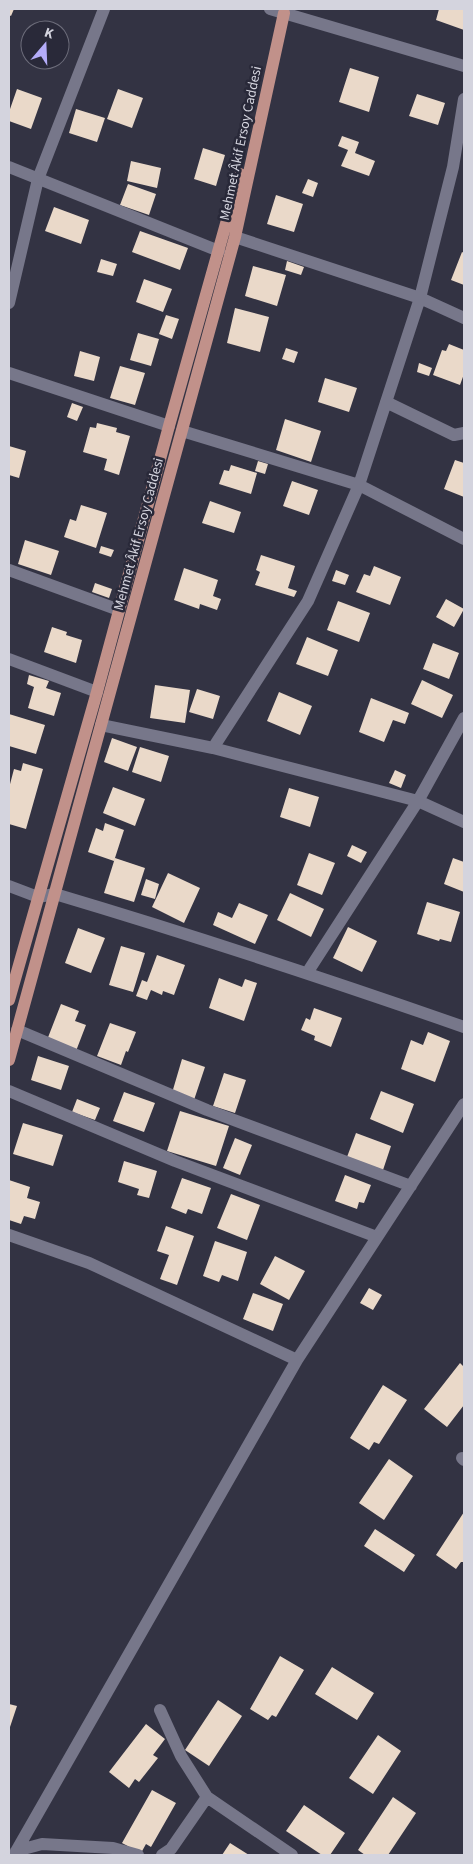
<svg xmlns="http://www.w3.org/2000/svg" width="473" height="1864" font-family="'Source Sans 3',sans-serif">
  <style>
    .building { fill: #ead9c9 }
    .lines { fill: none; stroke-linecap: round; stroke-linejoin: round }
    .minor { stroke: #77778a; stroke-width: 12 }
    .major { stroke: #c1918a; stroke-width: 12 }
    .labels { text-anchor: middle; stroke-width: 5; stroke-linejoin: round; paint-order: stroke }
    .street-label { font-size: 14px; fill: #d4d4de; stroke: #292939 }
  </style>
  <rect width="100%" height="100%" fill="#333343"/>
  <path class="building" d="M9,9h5l-3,7 -2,-1z
    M439,9h25v21l-28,-10z
    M350,68l29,9 -10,35 -30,-10z
    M17,89l25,9 -11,31 -22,-8v-9z
    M118,89l25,9 -11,30 -25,-9z
    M417,94l28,9 -7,22 -29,-9z
    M76,109l29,9 -8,24 -28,-9z
    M342,136l17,6 -4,11 20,8 -6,15 -28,-10 7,-16 -10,-4z
    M203,148l22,7 -9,31 -22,-7z
    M131,161l30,7 -4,20 -30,-7z
    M308,179l10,4 -5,14 -11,-4z
    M128,184l28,10 -7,21 -29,-10z
    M276,195l27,9 -9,28 -27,-8z
    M54,207l35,13 -8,24 -36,-13z
    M140,231l48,17 -8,22 -48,-18z
    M462,252l2,1v32l-13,-5z
    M101,259l16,5 -4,12 -16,-4z
    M287,261l17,6 -3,8 -16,-5z
    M253,266l33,9 -9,31 -32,-10z
    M144,279l28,10 -9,23 -27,-10z
    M235,308l34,9 -9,35 -33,-9z
    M166,315l13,4 -7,20 -13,-5z
    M138,333l21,6 -8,27 -21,-6z
    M449,344l15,6v24l-4,11 -27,-10 9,-25 4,1z
    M286,348l12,4 -4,11 -12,-4z
    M80,351l20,6 -6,24 -20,-5z
    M419,363l13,5 -3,8 -12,-4z
    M120,366l25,7 -10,32 -25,-7z
    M325,378l32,10 -8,24 -31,-10z
    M72,403l11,4 -6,14 -10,-4z
    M285,419l36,12 -10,31 -35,-12z
    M97,423l20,5 -1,4 14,4 -11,39 -15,-5 3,-11 -24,-7 7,-25 6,1z
    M9,446l17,5 -7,27 -10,-3z
    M455,460l9,3v34l-20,-8z
    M258,461l10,3 -3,10 -10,-3z
    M231,465l26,8 -6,21 -32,-10 5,-14 5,1z
    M292,481l26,9 -9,25 -26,-9z
    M210,501l31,11 -7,21 -32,-10z
    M81,505l26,8 -11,35 -32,-11 6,-18 6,2z
    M25,540l34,11 -8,24 -33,-11z
    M101,546l13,4 -3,7 -12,-4z
    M261,555l34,11 -7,22 9,3 -3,6 -39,-12 5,-13 -4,-2z
    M374,566l27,11 -11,28 -34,-13 8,-18 6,2z
    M184,568l34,12 -5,16 8,3 -4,11 -17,-6 -1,5 -25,-9z
    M336,570l13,5 -4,10 -13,-4z
    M95,583l17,6 -3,9 -17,-6z
    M446,599l18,10 -10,18 -18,-10z
    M338,601l32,12 -11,29 -32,-12z
    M52,627l15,5 -1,3 16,5 -6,23 -32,-11z
    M307,637l31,13 -10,26 -32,-12z
    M433,643l26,10 -10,26 -26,-10z
    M29,675l20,6 -3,7 15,5 -7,23 -26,-8 6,-21 -7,-3z
    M422,680l31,15 -11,23 -31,-14z
    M155,685l35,5 -5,33 -35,-5z
    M197,689l23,7 -7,23 -24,-7z
    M279,692l33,14 -12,29 -33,-14z
    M371,698l38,15 -4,11 -12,-4 -9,22 -25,-10z
    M9,714l36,11 -9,29 -27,-8z
    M112,738l25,9 -9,24 -24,-9z
    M140,747l29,9 -8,26 -29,-10z
    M23,763l20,6 -17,60 -17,-5v-36l5,-19 7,2z
    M395,770l11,5 -5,13 -12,-5z
    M113,787l32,12 -10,27 -32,-13z
    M289,788l30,9 -9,30 -30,-10z
    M105,823l19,7 -10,31 -26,-9 8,-24 7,3z
    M352,845l15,7 -6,11 -14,-7z
    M309,853l26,10 -13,32 -25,-10z
    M115,858l30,10 -11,34 -30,-9z
    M453,858l11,4v30l-20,-8z
    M168,873l32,15 -16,35 -32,-16z
    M146,879l13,5 -4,15 -14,-4z
    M290,893l34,16 -13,28 -34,-17z
    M427,902l33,10 -9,30 -11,-3 -1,2 -22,-7z
    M239,903l29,12 -13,29 -42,-19 5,-13 14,6z
    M348,927l29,14 -15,31 -29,-14z
    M78,928l27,10 -14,35 -26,-10z
    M121,946l24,7 -12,39 -24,-7z
    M157,955l28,10 -11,30 -11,-4 -1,4 -11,-5 -4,10 -11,-4 6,-16 5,2z
    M219,978l23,9 3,-8 12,4 -13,38 -35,-13z
    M61,1004l18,7 -4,10 11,4 -10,26 -29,-11z
    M314,1008l28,10 -11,29 -17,-7 1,-4 -14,-6 5,-12 4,2z
    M110,1023l26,9 -8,20 -2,-1 -5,14 -24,-9z
    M428,1032l22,9 -15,41 -34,-13 10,-29 12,5z
    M38,1056l31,10 -8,24 -30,-10z
    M182,1059l23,8 -11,33 -22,-7z
    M224,1073l22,7 -11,33 -22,-7z
    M381,1091l33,13 -11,29 -33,-14z
    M124,1092l31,11 -11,29 -31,-11z
    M77,1099l23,9 -5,12 -23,-8z
    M180,1111l49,15 -13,40 -49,-15z
    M23,1123l40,12 -10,31 -40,-12z
    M356,1133l35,13 -8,24 -36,-13z
    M235,1138l17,7 -12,30 -17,-7z
    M124,1161l33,10 -8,27 -12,-3 2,-6 -21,-7z
    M345,1175l26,10 -7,18 -5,-1 -2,7 -22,-8z
    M182,1178l29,10 -9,26 -14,-5 -2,5 -15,-6z
    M9,1180l21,7 -3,11 13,4 -5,17 -11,-3 -3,8 -12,-4z
    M231,1194l29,11 -13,35 -30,-12z
    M166,1226l28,10 -17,49 -17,-6 9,-24 -12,-4z
    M215,1241l32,11 -9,29 -16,-6 -3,7 -16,-6z
    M275,1256l30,15 -16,29 -29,-16z
    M369,1288l13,7 -9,15 -13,-7z
    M253,1293l30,11 -10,27 -30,-12z
    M460,1363l4,4v38l-17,22 -23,-18z
    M383,1385l24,15 -28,44 -5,-2 -5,8 -19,-12z
    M389,1459l24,17 -29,44 -25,-17z
    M464,1512v50h-3l-5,7 -20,-14z
    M375,1529l40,26 -11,17 -40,-26z
    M280,1656l24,14 -28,47 -4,-2 -4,5 -18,-11z
    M332,1667l42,26 -17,27 -42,-26z
    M218,1700l24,16 -33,50 -24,-16z
    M9,1704l8,2 -8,24z
    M146,1724l19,15 -12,16 5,3 -19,24 -4,-3 -6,9 -20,-16z
    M378,1735l23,16 -28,43 -24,-16z
    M152,1790l24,13 -25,44 -5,-3 -5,9 -19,-10z
    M393,1797l23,16 -28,42 -4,-1 -19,1 -7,-5z
    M304,1805l41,28 -15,22h-8l-36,-24z
    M230,1843l19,12h-27z"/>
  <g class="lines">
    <path class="minor" d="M270,9l194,57
      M9,167l210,84
      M235,237l185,61 44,20
      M9,303l29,-124 66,-170
      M9,373l160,53
      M386,402l68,33 10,-2
      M182,431l177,54 105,54
      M9,570l110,40
      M9,659l88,33
      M101,725l112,23 205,53 46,21
      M213,748l95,-147 51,-116 61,-187 33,-131 11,-68
      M9,886l29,11 17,-3c138,41 274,86 409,133
      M307,973l111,-172 46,-83
      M17,1030l190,80 204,76
      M9,1091l166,70 202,76
      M9,1235l80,28 208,97
      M462,1458l2,2
      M160,1710l21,46 26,41 -36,52 -9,6
      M207,1797l85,58
      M16,1851l26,-7 71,4 25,7
      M14,1855l283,-495 167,-256"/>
    <path class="major" d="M9,1000l88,-308 72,-266 71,-252
      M9,1060l226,-823 49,-224"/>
  </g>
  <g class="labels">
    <g class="street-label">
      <text transform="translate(240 143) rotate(-78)" y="5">Mehmet Âkif Ersoy Caddesi</text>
      <text transform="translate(138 534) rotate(-75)" y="5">Mehmet Âkif Ersoy Caddesi</text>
    </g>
  </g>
  <rect width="473" height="1864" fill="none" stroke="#d4d4de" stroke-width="20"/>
  <g transform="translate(45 45) rotate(19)"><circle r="24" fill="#292939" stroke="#6d6d7b"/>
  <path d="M0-4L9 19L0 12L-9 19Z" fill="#b4acf9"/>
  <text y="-8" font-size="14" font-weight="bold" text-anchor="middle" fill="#d4d4de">K</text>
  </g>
</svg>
